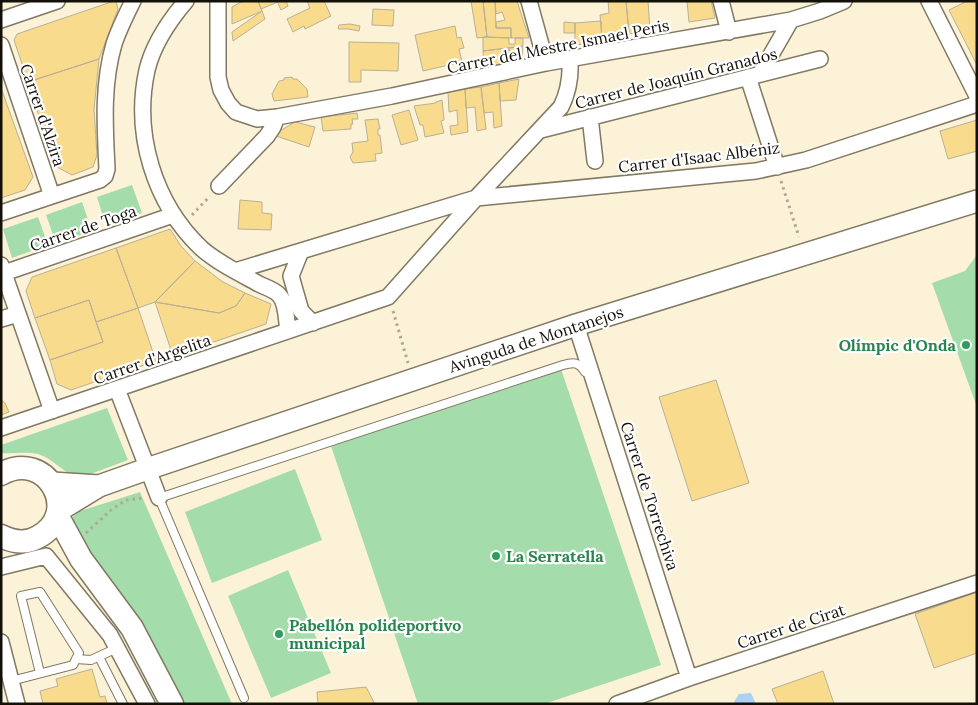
<svg xmlns="http://www.w3.org/2000/svg" width="978" height="705" font-family="Lora,serif">
  <style>
    .green { fill: #a5dcab }
    .water { fill: #abd2f3 }
    .building { fill: #f8db8d; stroke: #b9b097 }
    .lines { fill: none; stroke-linecap: round; stroke-linejoin: round }
    .lane-casing { stroke: #817962; stroke-width: 10 }
    .street-casing { stroke: #817962; stroke-width: 18 }
    .secondary-casing { stroke: #817962; stroke-width: 24 }
    .primary-casing { stroke: #817962; stroke-width: 25 }
    .path { stroke: #b0a894; stroke-width: 3; stroke-dasharray: 2.5 4; stroke-linecap: butt }
    .lane { stroke: #fff; stroke-width: 8 }
    .street { stroke: #fff; stroke-width: 15 }
    .secondary { stroke: #fff; stroke-width: 21 }
    .primary { stroke: #fff; stroke-width: 22 }
    .leisure-dot { fill: #2e9e5b; stroke: #fff; stroke-width: 2 }
    .labels { text-anchor: middle; stroke-width: 4.5; stroke-linejoin: round; paint-order: stroke }
    .street-label { font-size: 16px; fill: #131008; stroke: #fff }
    .leisure-label { font-size: 16px; font-weight: bold; fill: #27864d; stroke: #fff; text-anchor: start }
  </style>
  <rect width="100%" height="100%" fill="#fbf2d8"/>
  <path class="green" d="M132,185l10,28 -36,13 -9,-29z
    M82,202l10,29 -36,12 -10,-28z
    M38,217l10,28 -36,13 -9,-29z
    M977,255v152l-45,-124 33,-12z
    M561,369l100,296 -117,39h-126l-87,-258z
    M107,408l21,52 -48,18c-16,-4 -26,-19 -42,-24 -13,-3 -25,0 -37,-1v-8z
    M295,469l27,71 -110,43 -27,-71z
    M140,492l92,212h-50l-112,-183 7,-9z
    M288,570l43,103 -60,25 -43,-102z"/>
  <path class="water" d="M751,693l5,11h-21l-1,-2 5,-8z"/>
  <path class="building" d="M114,1h2l2,8 -19,50 -71,23 -14,-42 3,-6z
    M243,1h15l4,10 -30,13v-17z
    M258,1h19l1,1 -17,7z
    M277,1h9l2,5 -7,4z
    M307,1h17l7,15 -26,13 -1,-3 -11,6 -6,-13 23,-11z
    M471,1h12l4,36 -10,1z
    M483,1h12l1,27h15v10l-24,-1z
    M495,1h22l12,37h-18v-10h-15v-6l9,-2 -3,-8 -6,2z
    M608,1h18l3,32 -27,7 -2,-25 9,-2z
    M626,1h22l2,29 -21,4z
    M687,1h24l4,17 -26,4z
    M967,1h10v64l-28,-55z
    M373,9l21,1 -1,16 -21,-1z
    M262,11l3,8 -32,22 -1,-9z
    M601,21l1,19 -13,5 -14,-1v-21z
    M564,22l11,1v10h-11z
    M350,24l10,2 -1,5 -10,-2h-11l1,-4z
    M455,26l2,12 4,-1 3,11 -5,1 3,13 -39,9 -8,-36z
    M483,37l26,1v6h6v-6h8v8l-40,5z
    M349,42l50,1 -1,28 -37,-1v12h-12z
    M523,46l-1,14 -13,3v-15z
    M509,48v15l-25,5 -1,-17z
    M99,59l-5,50 3,46 -4,12 -21,8 -17,-9 -27,-84z
    M292,77l1,2h4l10,10 1,8 -34,4 -2,-7 7,-13 5,-1v-2z
    M519,79l-3,21 -16,1 -1,-18z
    M499,83l3,43 -8,2 -1,-16 -9,1 -3,-26z
    M481,87l5,42 -9,2 -2,-24 -9,1 -1,-19z
    M1,88l32,89 -8,13 -24,8z
    M465,89l3,43 -17,3 -1,-9 8,-1 -1,-15 -8,2 -1,-20z
    M442,100l2,20 -3,1 3,12 -19,4 -2,-12h-3l-6,-19 22,-3v-1z
    M409,110l9,30 -17,5 -9,-30z
    M357,113l1,6h-6l1,5h-2v5l-28,2 -2,-14z
    M378,119l2,10h-2v6h2l2,18 -7,1 1,7 -23,2 -3,-6 3,-5 -1,-9 16,-2 -3,-21z
    M977,120v31l-29,8 -8,-28z
    M295,122l20,5 -6,20 -36,-12z
    M240,200l22,2v11l10,1 -1,16 -33,-1z
    M170,229l11,17 14,15 -40,41 -17,6 -22,-60z
    M116,248l22,60 -42,14 -7,-22 -54,18 -9,-27 6,-14z
    M195,261l28,21 22,11 -9,13 -17,7 -64,-11z
    M245,293l26,11 -5,20 -93,32 -18,-54 64,11 17,-7z
    M89,300l14,42 -53,18 -15,-42z
    M138,308l18,53 -85,29 -14,-6 -7,-24 53,-18 -7,-20z
    M716,380l33,103 -57,18 -33,-104z
    M1,400l4,3 4,9 -8,3z
    M977,592v61l-43,15 -19,-54z
    M92,669l8,28 5,-1 2,8h-64l-3,-13 18,-5 -2,-7z
    M823,671l11,33h-56l-6,-15z
    M366,687l9,17h-57l-1,-12z"/>
  <g class="lines">
    <defs>
      <path id="lane" d="M99,657l24,47
        M76,659l15,1 26,-12
        M11,681l62,-16 6,-12 -39,-61 -19,4 19,77
        M244,698l-85,-200 404,-133c11,-3 16,-3 22,7"/>
      <path id="street" d="M186,1c-17,20 -33,44 -39,69 -14,64 7,133 54,178 17,15 38,25 58,36 6,3 16,6 20,11 8,8 7,25 9,36
        M218,1v76l3,13 7,13 8,9 21,7 20,-2 115,-21 154,-33 245,-43 29,-9 24,-10
        M529,1l17,62
        M721,1l8,31
        M929,1l48,95
        M1,20l56,-19
        M1,45l51,151
        M760,74l31,-54
        M748,77l29,90
        M590,117l5,44
        M541,130l279,-71
        M219,186l48,-50 6,-9 4,-10
        M1,213l99,-33 5,-4 2,-7c-2,-42 -5,-84 7,-125 5,-15 12,-29 19,-43
        M301,251l-10,25 10,35 12,12
        M1,265l51,146
        M235,271l241,-73 280,-27 50,-11 171,-56
        M4,273l169,-58
        M1,319l17,-5
        M576,325l113,353
        M117,389l42,109
        M1,428l387,-131 88,-99 85,-91c8,-16 10,-30 9,-48
        M1,567l45,-11 64,79 37,69
        M1,642l16,62
        M617,704l72,-26 288,-95"/>
      <path id="secondary" d="M52,483l47,3
        M58,511l41,-25 48,-17 429,-144 401,-124"/>
      <path id="primary" d="M1,474c45,-26 82,39 37,63 -12,7 -25,5 -37,-1
        M57,515l24,44 51,69 40,76"/>
    </defs>
    <use href="#lane" class="lane-casing"/>
    <use href="#street" class="street-casing"/>
    <use href="#secondary" class="secondary-casing"/>
    <use href="#primary" class="primary-casing"/>
    <path class="path" d="M781,181l18,56
      M192,215l18,-19
      M393,311l15,52
      M86,533l25,-23 15,-10 17,-2"/>
    <use href="#lane" class="lane"/>
    <use href="#street" class="street"/>
    <use href="#secondary" class="secondary"/>
    <use href="#primary" class="primary"/>
  </g>
  <g class="leisure-dot">
    <circle cx="966" cy="345" r="5"/>
    <circle cx="496" cy="556" r="5"/>
    <circle cx="279" cy="634" r="5"/>
  </g>
  <g class="labels">
    <g class="street-label">
      <text transform="translate(558 46) rotate(-11)" y="6">Carrer del Mestre Ismael Peris</text>
      <text transform="translate(676 78) rotate(-14)" y="6">Carrer de Joaquín Granados</text>
      <text transform="translate(43 115) rotate(71)" y="6">Carrer d'Alzira</text>
      <text transform="translate(699 157) rotate(-7)" y="6">Carrer d'Isaac Albéniz</text>
      <text transform="translate(83 228) rotate(-19)" y="6">Carrer de Toga</text>
      <text transform="translate(536 339) rotate(-18)" y="6">Avinguda de Montanejos</text>
      <text transform="translate(152 359) rotate(-19)" y="6">Carrer d'Argelita</text>
      <text transform="translate(650 496) rotate(72)" y="6">Carrer de Torrechiva</text>
      <text transform="translate(791 626) rotate(-18)" y="6">Carrer de Cirat</text>
    </g>
    <g class="leisure-label">
      <text x="956" y="351" text-anchor="end">Olímpic d'Onda</text>
      <text x="506" y="562">La Serratella</text>
      <text x="289" y="631">Pabellón polideportivo<tspan x="289" dy="18">municipal</tspan></text>
    </g>
  </g>
  <rect width="978" height="705" fill="none" stroke="#131008" stroke-width="5"/>
</svg>
